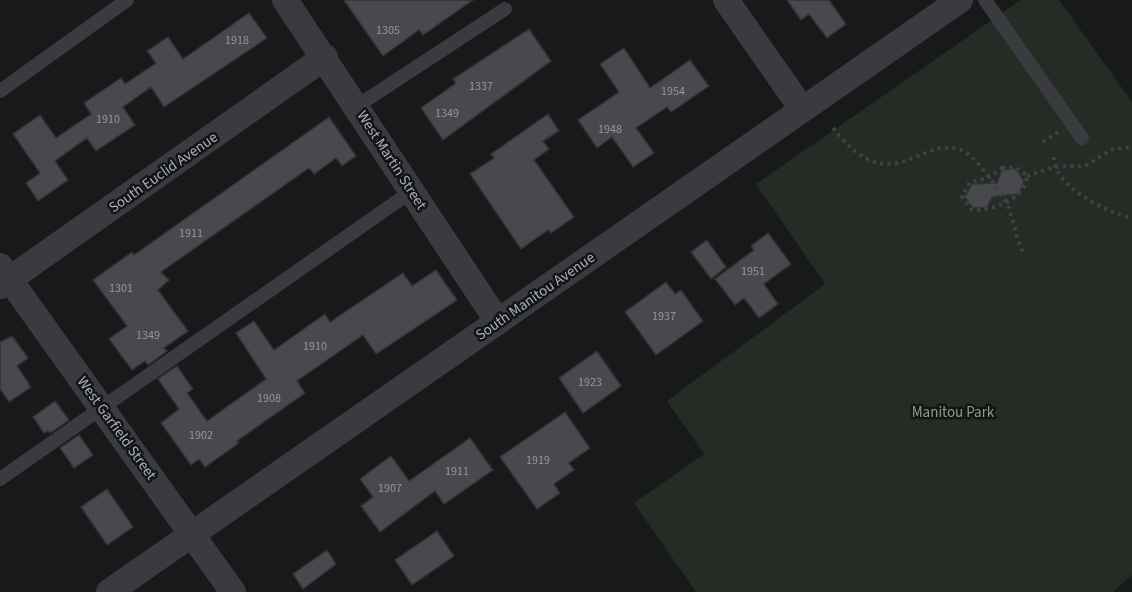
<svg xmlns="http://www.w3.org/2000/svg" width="1132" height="592" font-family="'Source Sans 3',sans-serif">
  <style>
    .green { fill: #252c25 }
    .building { fill: #48494d; stroke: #333336; stroke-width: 1.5 }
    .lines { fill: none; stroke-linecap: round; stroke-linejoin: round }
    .path { stroke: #404246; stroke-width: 4; stroke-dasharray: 3 4.5; stroke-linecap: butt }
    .lane { stroke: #3a3b3f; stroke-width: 14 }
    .street { stroke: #3a3b3f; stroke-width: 26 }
    .labels { text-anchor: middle; stroke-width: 5; stroke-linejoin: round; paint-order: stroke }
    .number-label { font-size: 12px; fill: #93979e }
    .street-label { font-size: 15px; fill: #acb1b9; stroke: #131415 }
    .park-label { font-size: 15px; fill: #85a285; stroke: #131415 }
  </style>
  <rect width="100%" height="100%" fill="#18191a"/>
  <path class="green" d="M1021,0h38l73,102v473l-19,17h-417l-62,-89 70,-49 -37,-53 158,-117 -69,-100z"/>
  <path class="building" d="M344,0h129l-50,35 -4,-5 -36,26z
    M787,0h42l17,24 -19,14 -18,-24 -8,6z
    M249,13l18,25 -103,69 -13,-20 -28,20 12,18 -39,26 -9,-13 -32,23 13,19 -30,21 -12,-18 14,-10 -27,-39 27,-19 16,23 35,-24 -7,-11 37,-25 4,6 31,-21 -9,-12 21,-14 15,22z
    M529,29l22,32 -108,79 -22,-32 35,-25 -3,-4z
    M624,48l26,40 40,-28 19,26 -38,26 -4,-5 -31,21 18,25 -21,14 -21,-30 -15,11 -19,-28 41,-28 -19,-28z
    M548,114l11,17 -16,10 6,8 -15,11 40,57 -23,16 -3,-3 -27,19 -51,-75 24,-16 -3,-4z
    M329,117l27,39 -14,10 -6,-8 -22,16 -5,-6 -148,104 8,8 -11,10 30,41 -24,17 3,3 -19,14 -3,-4 -13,9 -23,-31 18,-13 -34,-46 39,-28 2,3z
    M1016,169l8,12 -5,13 -27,3 -5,10 -14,1 -8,-11 7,-13 25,-1 5,-13z
    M768,233l23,31 -27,20 14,20 -19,14 -15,-20 -9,7 -20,-26 39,-29 -3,-4z
    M707,240l19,27 -15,12 -20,-27z
    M436,270l21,30 -81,54 -13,-19 -66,46 8,12 -68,48 2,2 -34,24 -6,-8 -8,6 -30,-42 18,-14 -21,-30 19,-13 16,23 -6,4 20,28 59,-42 -30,-46 18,-12 20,29 51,-36 5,8 73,-49 9,13z
    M666,282l9,12 6,-4 22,31 -47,34 -31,-43z
    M12,336l16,22 -11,8 14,21 -22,15 -9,-13v-47z
    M597,351l24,35 -38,27 -24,-35z
    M55,401l14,19 -19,13 -2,-2 -4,2 -11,-16z
    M565,412l25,36 -21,15 5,7 -20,14 6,9 -23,16 -37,-52z
    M79,435l14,20 -19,13 -14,-20z
    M470,438l23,32 -49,34 -9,-13 -55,41 -19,-26 12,-9 -13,-18 31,-23 18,25z
    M107,489l26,38 -26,18 -26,-38z
    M437,531l17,25 -42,29 -17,-25z
    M327,550l9,14 -33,25 -10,-15z"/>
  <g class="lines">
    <path class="path" d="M833,128c62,80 92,-3 135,26 12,9 36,41 41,55 6,15 7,31 15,44
      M1043,142l15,-10
      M1054,157c-1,29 53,56 78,61
      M1002,168h15l10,8c-2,24 -35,35 -55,34l-10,-14 8,-14 18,-4z
      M1027,176l27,-9 31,-1 28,-17 19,-2"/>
    <path class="lane" d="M985,0l97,138
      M0,91l127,-91
      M357,106l148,-97
      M0,479l412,-288"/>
    <path class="street" d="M285,0l213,322
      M726,0l76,109
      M0,266l233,326
      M0,286l325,-229
      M109,592l851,-592"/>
  </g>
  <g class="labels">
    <g class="number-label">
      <text x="388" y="34">1305</text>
      <text x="237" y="44">1918</text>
      <text x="481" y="90">1337</text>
      <text x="673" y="95">1954</text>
      <text x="447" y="117">1349</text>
      <text x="108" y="123">1910</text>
      <text x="610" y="133">1948</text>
      <text x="191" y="237">1911</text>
      <text x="753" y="275">1951</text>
      <text x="121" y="292">1301</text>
      <text x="664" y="320">1937</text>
      <text x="148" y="339">1349</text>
      <text x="315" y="350">1910</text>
      <text x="590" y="386">1923</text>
      <text x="269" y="402">1908</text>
      <text x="201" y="439">1902</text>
      <text x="538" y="464">1919</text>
      <text x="457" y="475">1911</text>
      <text x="390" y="492">1907</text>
    </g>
    <g class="street-label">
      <text transform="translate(392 160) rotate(57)" y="5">West Martin Street</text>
      <text transform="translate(163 172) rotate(-35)" y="5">South Euclid Avenue</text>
      <text transform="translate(535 296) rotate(-35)" y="5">South Manitou Avenue</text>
      <text transform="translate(117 428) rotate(54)" y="5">West Garfield Street</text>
    </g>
    <g class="park-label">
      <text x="953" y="417">Manitou Park</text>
    </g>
  </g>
</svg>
